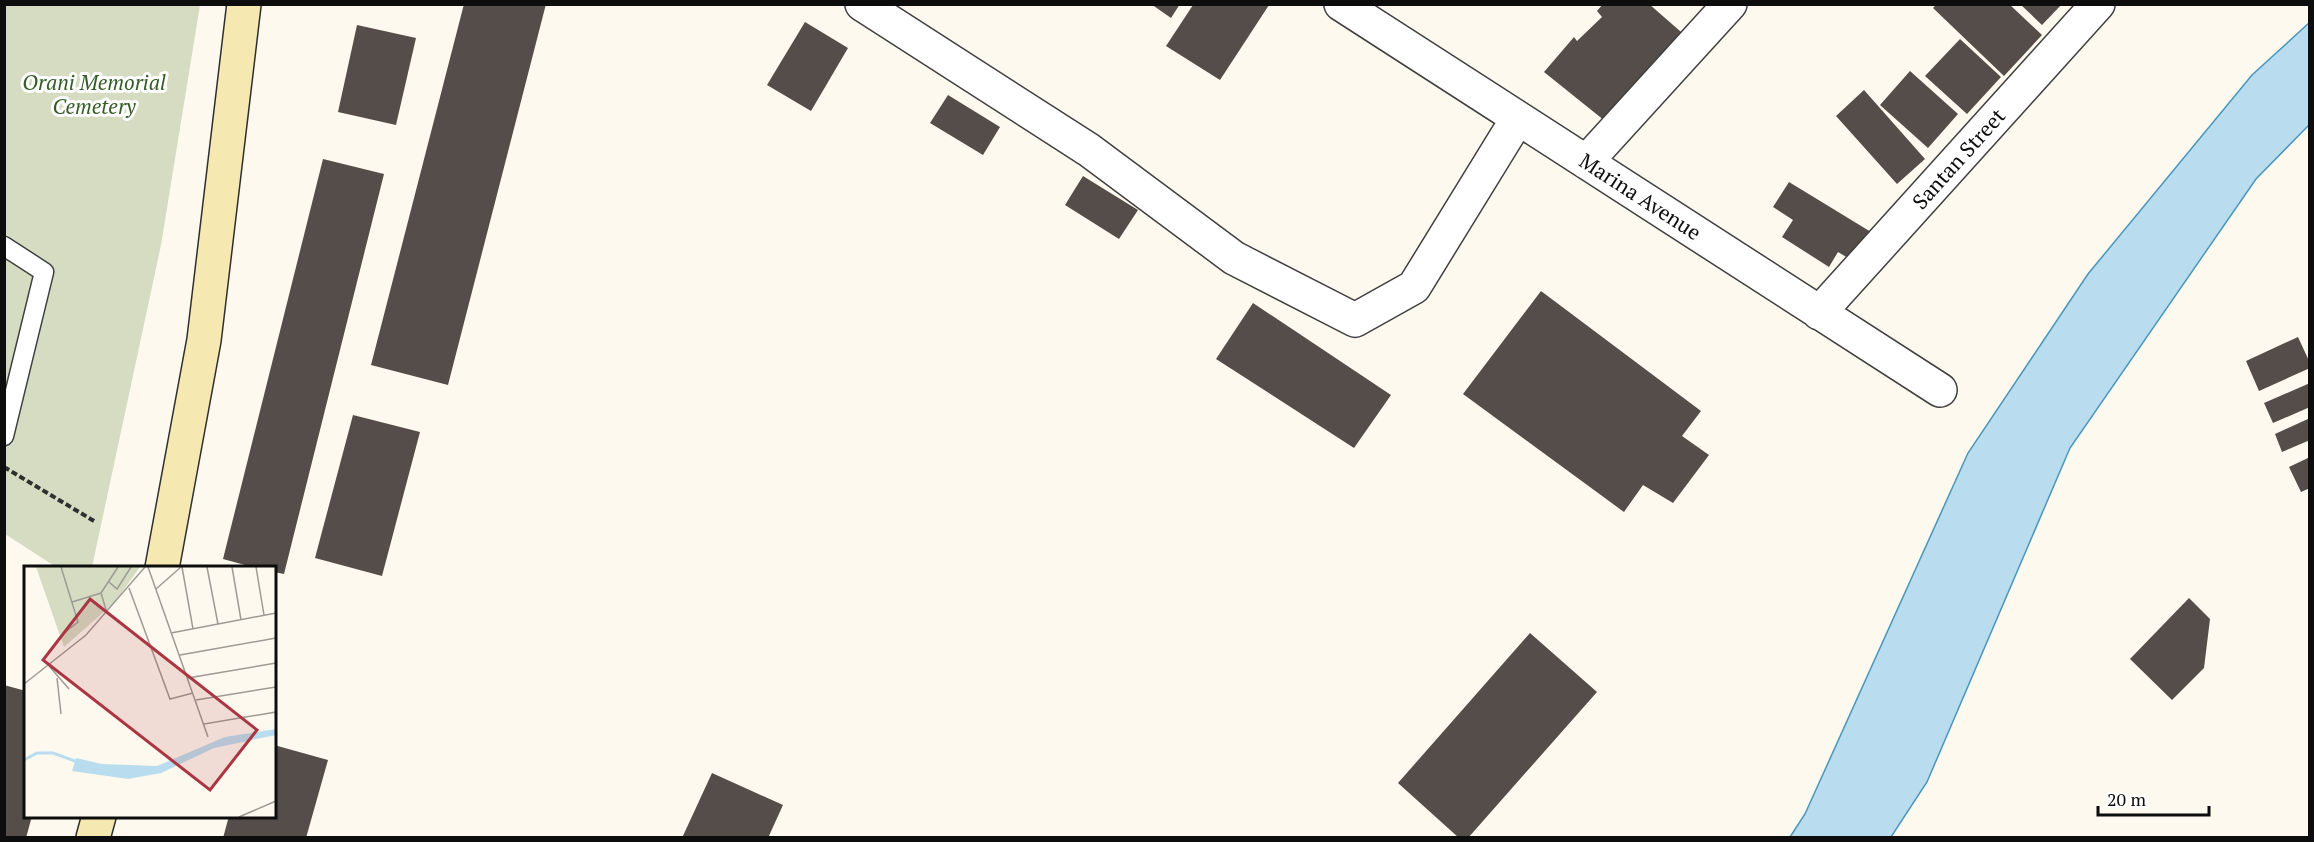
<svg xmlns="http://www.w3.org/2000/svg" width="2314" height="842" font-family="'PT Serif',serif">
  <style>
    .cemetery { fill: #d5dcc2 }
    .water { fill: #b9ddee; stroke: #4995bc; stroke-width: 1.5 }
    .building { fill: #544d4a }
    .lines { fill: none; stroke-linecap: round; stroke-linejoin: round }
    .lane-casing { stroke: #404040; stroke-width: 21 }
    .street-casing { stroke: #404040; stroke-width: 36 }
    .secondary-casing { stroke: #2f2f2f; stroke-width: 36 }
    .path { stroke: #2f2f2f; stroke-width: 4; stroke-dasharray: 6 3; stroke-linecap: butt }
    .lane { stroke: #fff; stroke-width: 18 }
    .street { stroke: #fff; stroke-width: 33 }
    .secondary { stroke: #f5e9b1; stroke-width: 33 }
    .labels { text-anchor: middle; stroke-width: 6; stroke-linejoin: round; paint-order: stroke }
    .park-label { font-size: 21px; font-style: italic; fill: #345c25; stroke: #fff }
    .street-label { font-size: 21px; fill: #0d0d0d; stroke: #fff }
    .inset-river { fill: none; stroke: #b9ddee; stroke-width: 3 }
    .inset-road { fill: none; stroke: #9d9b94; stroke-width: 1.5 }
    .view { fill: #ab3643; fill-opacity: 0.15; stroke: #ab3643; stroke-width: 3 }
    .inset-edge { fill: none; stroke: #0d0d0d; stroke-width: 3 }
  </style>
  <rect width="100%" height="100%" fill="#fdf9ee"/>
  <path class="cemetery" d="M4,5h196l-39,240 -69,322h-36l-51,-33z"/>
  <path class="water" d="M2309,23v102l-53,54 -186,269 -143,334 -36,55h-101l15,-23 163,-361 120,-179 164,-199z"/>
  <path class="building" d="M464,4h82l-98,381 -77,-20z
    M1151,4h29l-9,14z
    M1603,4h46l39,34 -83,83 -61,-49 30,-35 3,4 25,-24 -5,-6z
    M1937,4h72l33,31 -38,41 -71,-68z
    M2020,4h42l-20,21z
    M1193,5h76l-49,75 -54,-34z
    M805,22l43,26 -37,63 -44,-26z
    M357,25l59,13 -20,87 -58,-13z
    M1960,39l41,38 -34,37 -42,-38z
    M1910,71l48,43 -30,34 -48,-43z
    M1864,90l61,69 -28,25 -61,-68z
    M948,95l52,32 -17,28 -53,-32z
    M323,159l61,15 -100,400 -10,-2v-4h-18l-33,-9z
    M1083,176l55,34 -19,29 -54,-34z
    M1789,182l82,50 -18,29 -15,-9 -9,15 -47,-30 11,-17 -20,-13z
    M1541,291l160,120 -19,25 27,19 -36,48 -30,-18 -19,27 -161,-118z
    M1253,303l138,92 -37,53 -138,-89z
    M2298,337l12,26v5l-51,23 -13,-30z
    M2310,383v24l-37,16 -9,-20z
    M353,415l67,17 -38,144 -67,-18z
    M2310,418v22l-28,12 -7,-18z
    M2310,457v31l-9,4 -12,-25z
    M2189,598l21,21 -6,49 -32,32 -42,-41z
    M1530,633l67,59 -129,146h-9l-61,-55z
    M4,685l22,6v125h6l-6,22h-22z
    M274,745l54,15 -22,78h-83l6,-22h45z
    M712,773l71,32 -15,33h-86z"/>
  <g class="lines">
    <defs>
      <path id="lane" d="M4,246l40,26 -40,164"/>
      <path id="street" d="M862,4l227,146 145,108 121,62 59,-33 104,-169
        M1341,4l599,386
        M1586,162l144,-158
        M1819,313l279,-309"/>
      <path id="secondary" d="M162,568l42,-228 40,-336
        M93,838l6,-22"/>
    </defs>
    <use href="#lane" class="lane-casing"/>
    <use href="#street" class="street-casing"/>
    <use href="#secondary" class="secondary-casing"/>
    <path class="path" d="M4,467l90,54"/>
    <use href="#lane" class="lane"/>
    <use href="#street" class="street"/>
    <use href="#secondary" class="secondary"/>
  </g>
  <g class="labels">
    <g class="park-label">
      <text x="94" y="90">Orani Memorial<tspan x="94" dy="24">Cemetery</tspan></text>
    </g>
    <g class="street-label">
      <text transform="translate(1959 159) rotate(-48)" y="7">Santan Street</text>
      <text transform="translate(1640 197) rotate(33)" y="7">Marina Avenue</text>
    </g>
  </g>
  <g transform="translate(24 566)">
    <rect width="252" height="252" fill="#fdf9ee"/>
    <path d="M12,1h104l-25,35 -51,45z" fill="#d5dcc2"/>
    <path d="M252,163v6l-62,13 -53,25 -33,6 -56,-8 4,-13 26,6 55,2 68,-29z" fill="#b9ddee"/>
    <path class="inset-river" d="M0,194l13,-7h16l30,11"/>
    <path class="inset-road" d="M37,1l17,55 -14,11M124,1l60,170M158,1l11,62M183,1l11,57M208,1l9,53M232,1l8,48M85,16l8,7 14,-22M105,22l41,111 23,-6M132,23l25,-22M77,27l6,20M48,36l29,-9 17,-26M147,67l105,-20M156,89l96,-17M25,100l20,23M33,112l4,36M164,112l88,-15M0,118l62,-49 59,-68M172,134l80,-13M180,158l72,-12M215,251l37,-16"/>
    <path class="view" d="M66,33l167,131 -47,60 -167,-130z"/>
    <rect width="252" height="252" class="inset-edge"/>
  </g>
  <rect width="2314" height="842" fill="none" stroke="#0d0d0d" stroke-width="12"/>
  <path d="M2098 806v9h111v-9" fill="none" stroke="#0d0d0d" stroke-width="3"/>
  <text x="2107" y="806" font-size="18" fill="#0d0d0d" stroke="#ffffff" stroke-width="4.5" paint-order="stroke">20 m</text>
</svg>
